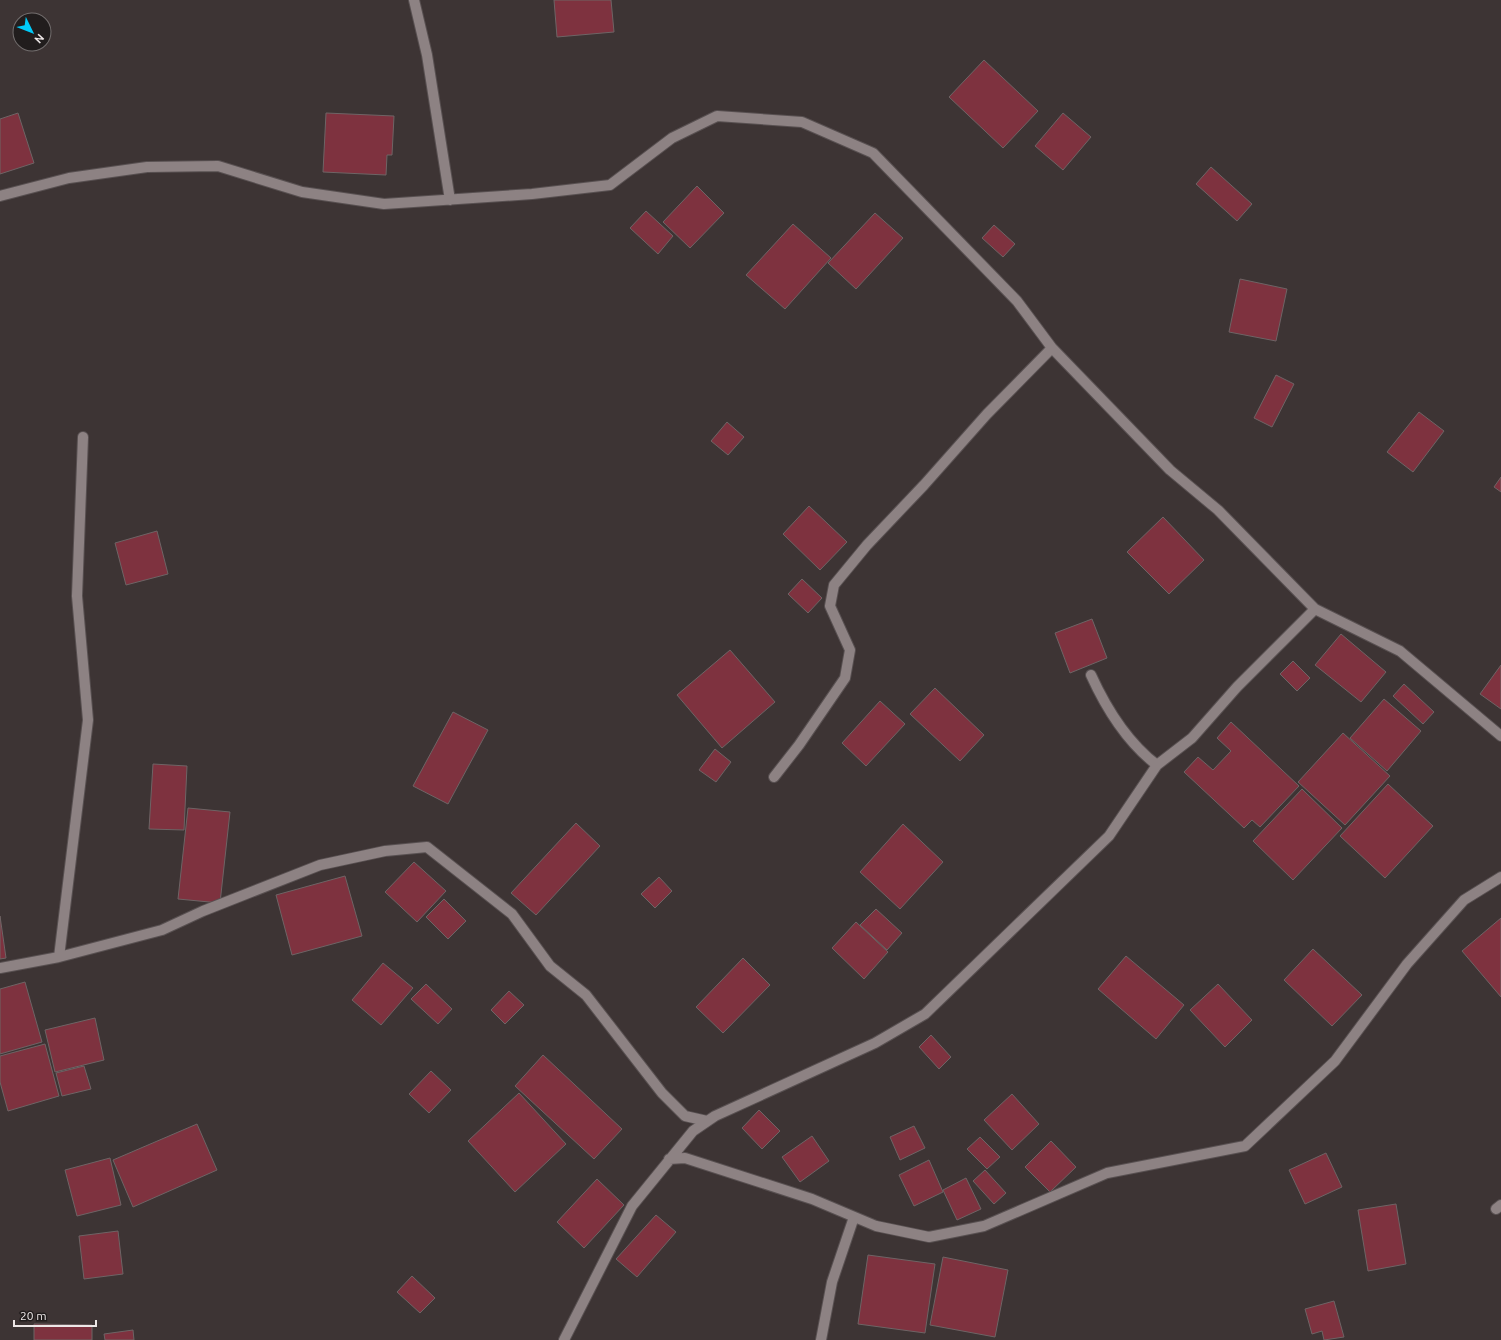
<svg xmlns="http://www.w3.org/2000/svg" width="1501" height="1340" font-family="Ubuntu,sans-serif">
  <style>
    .building { fill: #7e323f; stroke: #6e6465 }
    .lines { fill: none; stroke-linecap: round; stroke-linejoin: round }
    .street-casing { stroke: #585051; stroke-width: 12 }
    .street { stroke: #8d8283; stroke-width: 10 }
  </style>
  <rect width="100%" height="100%" fill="#3d3434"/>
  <path class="building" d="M554,0h57l3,32 -57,5z
    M984,60l54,51 -35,37 -54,-51z
    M18,113l16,50 -34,11v-55z
    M326,113l68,3 -2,39h-5l-1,20 -63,-3z
    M1063,113l28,24 -28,33 -28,-24z
    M1211,167l41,37 -15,17 -41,-37z
    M697,186l27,27 -34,35 -27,-26z
    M646,211l27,25 -15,18 -28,-26z
    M875,213l28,25 -47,51 -28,-26z
    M793,224l38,34 -46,51 -39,-34z
    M994,225l21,19 -12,13 -21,-19z
    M1240,279l47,10 -11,52 -47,-9z
    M1276,375l18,9 -22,43 -18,-9z
    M1419,412l25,19 -31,41 -26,-20z
    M727,422l17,15 -16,18 -17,-14z
    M1501,477v15l-7,-5z
    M809,506l38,36 -27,28 -37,-36z
    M1163,517l41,43 -35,34 -42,-42z
    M157,531l11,43 -42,11 -11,-42z
    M802,579l20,19 -14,15 -20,-19z
    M1092,619l15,39 -37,15 -15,-40z
    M1341,634l45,38 -25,30 -46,-37z
    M730,650l45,52 -53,46 -45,-53z
    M1293,661l17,17 -13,13 -17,-17z
    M1501,665v44l-21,-15z
    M1404,684l30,28 -11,12 -30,-28z
    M935,688l49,47 -24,26 -50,-47z
    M1384,699l37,32 -34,40 -37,-33z
    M880,701l25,23 -39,42 -24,-23z
    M453,712l35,18 -40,74 -35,-18z
    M1231,722l68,64 -39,41 -8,-7 -8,8 -60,-56 14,-15 15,13 18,-19 -14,-13z
    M1343,733l47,43 -45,49 -47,-43z
    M715,749l16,13 -15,20 -17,-12z
    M153,764l34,2 -3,64 -35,-1z
    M1388,784l45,42 -48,52 -45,-42z
    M1302,789l40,39 -49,52 -40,-39z
    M188,808l42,4 -10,91 -42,-4z
    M576,823l24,23 -64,69 -25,-22z
    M903,824l40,38 -43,47 -40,-37z
    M414,862l32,29 -29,31 -32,-30z
    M345,876l17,60 -70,19 -16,-60z
    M659,877l13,14 -17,17 -14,-14z
    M444,899l22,22 -18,18 -22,-22z
    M876,909l26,24 -15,17 -27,-25z
    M0,916l6,42 -6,1z
    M1501,918v79l-39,-46z
    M856,922l32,30 -24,27 -32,-31z
    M1313,949l49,46 -30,31 -48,-46z
    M1126,956l58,49 -28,34 -58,-50z
    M743,958l27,27 -47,48 -27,-26z
    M383,963l30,25 -32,37 -29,-25z
    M25,982l17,60 -42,12v-65z
    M426,984l26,25 -14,15 -27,-25z
    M1218,984l34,36 -27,27 -35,-37z
    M509,991l15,14 -19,19 -14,-14z
    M95,1018l9,42 -49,12 -10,-42z
    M931,1035l20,22 -12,12 -20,-22z
    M45,1044l14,52 -51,15 -8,-29v-26z
    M543,1055l79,74 -28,30 -79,-73z
    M84,1066l7,23 -29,7 -6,-23z
    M431,1071l20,19 -22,23 -20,-19z
    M519,1093l47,51 -51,48 -47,-51z
    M1012,1094l27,30 -27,26 -28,-30z
    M759,1110l21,21 -18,18 -20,-21z
    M197,1124l20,46 -84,37 -20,-47z
    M914,1126l11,22 -25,12 -10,-23z
    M812,1136l17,25 -29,21 -18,-25z
    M980,1137l20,20 -13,12 -20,-20z
    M1051,1141l25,26 -26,25 -25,-25z
    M1326,1153l16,34 -37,17 -16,-34z
    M110,1158l11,47 -44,11 -12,-46z
    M929,1160l14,32 -29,14 -15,-31z
    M985,1170l21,23 -12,11 -21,-23z
    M966,1178l15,31 -24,11 -14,-30z
    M597,1179l27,26 -40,43 -27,-26z
    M1396,1204l10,60 -38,7 -10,-61z
    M656,1215l20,17 -39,45 -21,-18z
    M118,1231l5,43 -39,5 -5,-43z
    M868,1255l67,9 -10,69 -67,-9z
    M943,1257l65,13 -13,67 -65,-12z
    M412,1276l23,22 -15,15 -23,-21z
    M1334,1301l10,36 -20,3 -2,-9 -10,3 -7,-25z
    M34,1324l58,1v15h-58z
    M133,1330l1,10h-29l-1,-6z"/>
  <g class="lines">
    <defs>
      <path id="street" d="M414,0l13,55 23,145
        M0,196l69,-18 78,-11 71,-1 84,26 82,12 148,-10 78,-9 62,-47 45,-22 85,6 71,31 144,148 35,47 118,122 48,40 97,99 85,42 101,85
        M1091,675c15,33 37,68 66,90l35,-27 45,-51 78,-78
        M774,777l25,-32 46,-67 5,-28 -20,-44 4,-21 33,-40 57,-60 63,-71 65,-66
        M59,957l29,-237 -11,-124 6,-159
        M0,968l59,-11 103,-27 41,-19 117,-46 65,-14 42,-4 85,67 38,52 36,29 76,98 23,23 22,5
        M669,1159l16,-1 127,41 64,27 53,11 55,-11 123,-53 138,-27 90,-85 72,-97 57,-64 37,-23
        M1496,1209l5,-4
        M564,1340l68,-134 61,-75 22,-15 160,-73 50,-29 184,-178 48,-71
        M821,1340l11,-58 22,-65"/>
    </defs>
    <use href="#street" class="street-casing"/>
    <use href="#street" class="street"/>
  </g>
  <g transform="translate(32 32) rotate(133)"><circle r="19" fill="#211d1d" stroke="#736e6e"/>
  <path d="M0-3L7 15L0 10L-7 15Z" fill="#01cbf9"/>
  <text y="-6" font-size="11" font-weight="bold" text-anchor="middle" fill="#ede7e7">N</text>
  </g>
  <path d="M14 1320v6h82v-6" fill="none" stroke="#ede7e7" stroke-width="2"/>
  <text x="20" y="1320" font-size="12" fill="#ede7e7" stroke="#211d1d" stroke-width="3" paint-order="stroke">20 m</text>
</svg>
